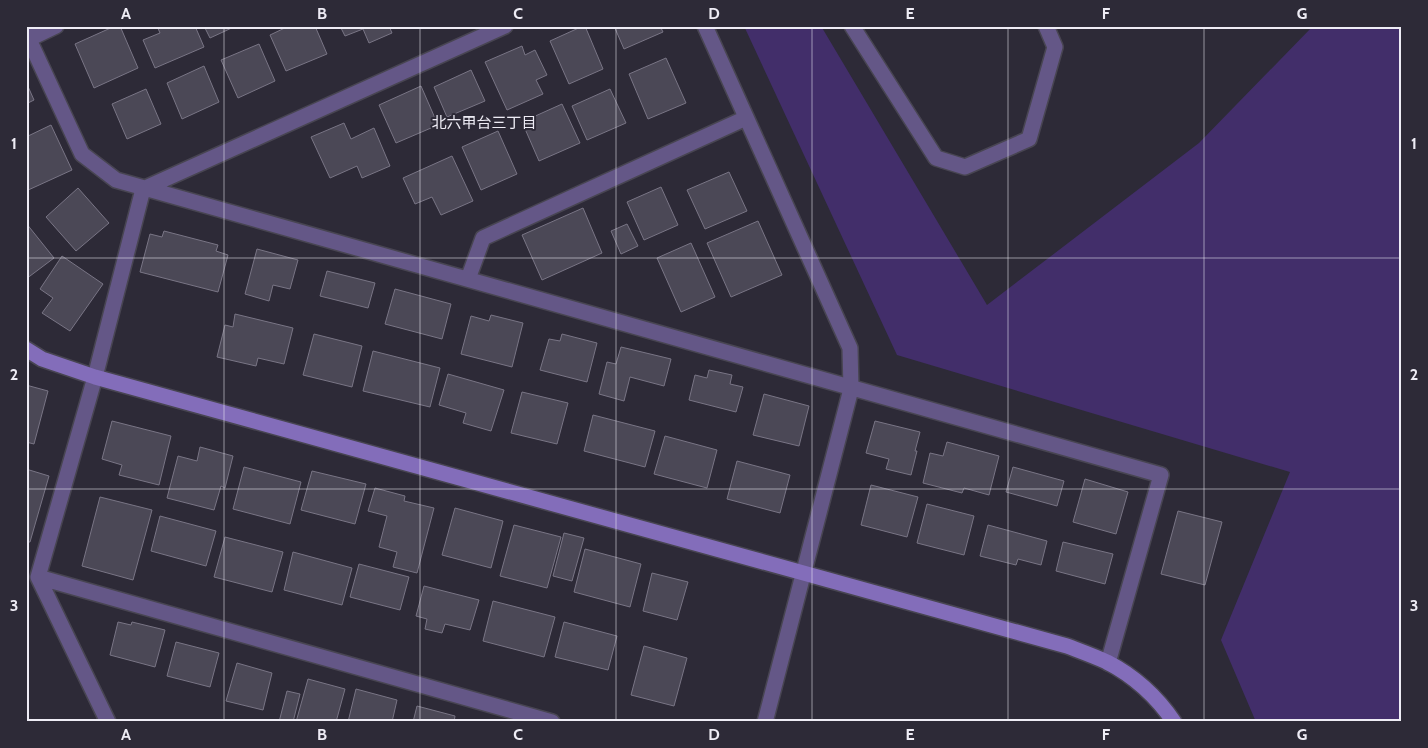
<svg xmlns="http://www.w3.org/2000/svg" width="1428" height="748" font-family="Cabin,'Noto Sans JP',sans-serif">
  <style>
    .green { fill: #422e6a }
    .building { fill: #4b4856; stroke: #797585 }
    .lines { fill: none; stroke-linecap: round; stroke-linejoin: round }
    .street-casing { stroke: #484552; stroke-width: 18 }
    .secondary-casing { stroke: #484552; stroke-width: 18 }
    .street { stroke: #645787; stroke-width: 15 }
    .secondary { stroke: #836dba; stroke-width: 15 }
    .grid { fill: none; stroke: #eeecf5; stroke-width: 1; stroke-opacity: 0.55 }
    .labels { text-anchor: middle; stroke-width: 4; stroke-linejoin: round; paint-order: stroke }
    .neighbourhood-label { font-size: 15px; fill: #eeecf5; stroke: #2d2a37 }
    .neatline { fill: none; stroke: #eeecf5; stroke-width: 2 }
    .grid-label { font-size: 16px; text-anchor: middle; font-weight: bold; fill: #eeecf5 }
  </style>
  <rect width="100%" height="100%" fill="#2d2a37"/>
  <path class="green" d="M744,26h77l166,279 212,-162 114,-117h89v696h-146l-35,-82 69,-168 -393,-117z"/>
  <path class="building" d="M115,26h5l18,42 -44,20 -19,-44z
    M157,26h38l9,21 -49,21 -12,-28 17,-7z
    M204,26h32l-26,12z
    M289,26h26l12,28 -41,17 -16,-36z
    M340,26h49l3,7 -23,10 -6,-14 -18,7z
    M583,26h2l18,43 -34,15 -19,-43z
    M614,26h46l3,6 -39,17z
    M259,44l16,37 -37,17 -17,-38z
    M522,46l3,9 10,-5 12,25 -11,5 7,14 -36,16 -22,-48z
    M666,58l20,45 -38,16 -19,-45z
    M204,66l15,36 -37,17 -15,-36z
    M471,70l14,31 -38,16 -13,-30z
    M26,82l8,18 -8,4z
    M421,86l17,39 -42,18 -17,-38z
    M146,89l15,35 -34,15 -15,-35z
    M610,89l16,34 -39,17 -15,-34z
    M562,104l18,39 -41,18 -17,-39z
    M344,123l7,16 23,-11 16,38 -28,12 -5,-12 -27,12 -19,-41z
    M51,125l21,45 -46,21v-54z
    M498,131l19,43 -36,16 -19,-43z
    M452,156l21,45 -32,14 -9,-18 -17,7 -12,-26z
    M729,172l18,39 -42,18 -18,-39z
    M661,187l17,38 -34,15 -17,-38z
    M78,188l31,35 -33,28 -30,-34z
    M583,208l19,45 -60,27 -20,-45z
    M758,221l24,54 -51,22 -24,-54z
    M26,223l28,35 -28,21z
    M627,224l11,22 -17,8 -10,-23z
    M164,231l54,14 -2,6 12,4 -10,37 -78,-20 10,-38 12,3z
    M691,243l24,54 -34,15 -24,-54z
    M257,249l41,11 -8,29 -17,-4 -4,16 -24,-7z
    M62,256l41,28 -33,47 -28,-18 11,-15 -13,-9z
    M327,271l48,12 -7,25 -48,-12z
    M395,289l56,15 -9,35 -57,-15z
    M235,314l58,14 -9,36 -26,-6 -2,8 -39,-9 8,-32 8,2z
    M491,315l32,8 -11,44 -51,-13 10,-38 18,5z
    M314,334l48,12 -10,41 -49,-12z
    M562,334l35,9 -10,39 -47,-12 9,-31 11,2z
    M621,347l50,12 -7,27 -34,-9 -6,24 -25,-7 8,-32 9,2z
    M373,351l67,17 -10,39 -67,-16z
    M709,370l23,5 -2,9 13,3 -7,25 -47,-12 6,-25 12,3z
    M448,374l56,16 -13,41 -28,-8 3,-10 -27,-8z
    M26,385l22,6 -14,53 -8,-2z
    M522,392l46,11 -11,41 -46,-11z
    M764,394l45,12 -10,40 -46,-11z
    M593,415l62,16 -10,36 -61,-16z
    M112,421l59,15 -12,49 -40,-10 3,-10 -20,-6z
    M875,421l45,11 -5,19h2l-6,24 -25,-6 3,-10 -23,-6z
    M665,436l52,14 -10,38 -53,-14z
    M947,442l52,14 -10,39 -25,-7 -2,5 -39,-10 7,-30 13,3z
    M200,447l33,9 -8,32 -4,-2 -7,24 -47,-12 11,-42 19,5z
    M737,461l53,14 -10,38 -53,-14z
    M244,467l57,15 -11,42 -57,-15z
    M1013,467l51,14 -7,25 -51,-14z
    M26,469l23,7 -19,66h-4z
    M312,471l54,13 -11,40 -54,-14z
    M1085,479l43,13 -12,42 -43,-12z
    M871,485l47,12 -11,40 -46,-12z
    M375,488l30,8 -1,5 30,7 -17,65 -24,-6 4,-15 -18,-5 8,-31 -19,-5z
    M100,497l52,13 -19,70 -51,-14z
    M927,504l47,12 -10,39 -47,-12z
    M455,508l48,13 -12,47 -49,-13z
    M1178,511l44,11 -17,63 -44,-11z
    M160,516l56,15 -10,35 -55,-15z
    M514,525l47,12 -14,51 -47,-12z
    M988,525l59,16 -6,24 -23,-6 -2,6 -36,-9z
    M564,533l20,5 -12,43 -19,-5z
    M225,537l58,15 -11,40 -58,-15z
    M1063,542l50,12 -8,30 -49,-13z
    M585,549l56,15 -11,43 -56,-15z
    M293,552l59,16 -10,37 -58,-15z
    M359,564l50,13 -9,33 -50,-13z
    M652,573l36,9 -11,38 -34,-9z
    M424,586l55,14 -9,30 -25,-6 -3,9 -17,-4 2,-10 -11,-3z
    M493,601l62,16 -11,40 -61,-16z
    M118,622l13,3 1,-3 33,8 -10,37 -45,-12z
    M564,622l53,14 -9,34 -53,-13z
    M176,642l43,11 -9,34 -43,-11z
    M644,646l43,12 -13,48 -43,-11z
    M237,663l35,10 -9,37 -37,-9z
    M308,679l37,10 -9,33h-40z
    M356,689l41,11 -5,22h-44z
    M287,691l13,3 -7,28h-14z
    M417,706l38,10 -1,6h-41z"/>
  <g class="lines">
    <defs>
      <path id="street" d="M705,26l145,322 1,41 -86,333
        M852,26l84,132 29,9 64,-28 26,-92 -9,-21
        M26,33l56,121 34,26 1045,295 -53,188
        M29,39l27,-13
        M143,189l362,-163
        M468,279l15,-41 263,-120
        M38,577l514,145
        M108,722l-70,-145 57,-200 48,-188"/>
      <path id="secondary" d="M26,349l16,10 53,18 972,269c13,5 27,10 40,16 27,14 50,35 67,60"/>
    </defs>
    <use href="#street" class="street-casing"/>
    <use href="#secondary" class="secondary-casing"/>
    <use href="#street" class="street"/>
    <use href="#secondary" class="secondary"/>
  </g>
  <path class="grid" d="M224,26v696M420,26v696M616,26v696M812,26v696M1008,26v696M1204,26v696M26,258h1376M26,489h1376"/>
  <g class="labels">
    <g class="neighbourhood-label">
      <text x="484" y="128">北六甲台三丁目</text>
    </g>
  </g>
  <rect width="1428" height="748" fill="none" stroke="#2d2a37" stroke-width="55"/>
  <rect x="28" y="28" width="1372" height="692" class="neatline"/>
  <g class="grid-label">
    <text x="126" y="19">A</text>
    <text x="322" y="19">B</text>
    <text x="518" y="19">C</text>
    <text x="714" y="19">D</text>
    <text x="910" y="19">E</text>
    <text x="1106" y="19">F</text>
    <text x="1302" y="19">G</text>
    <text x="14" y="149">1</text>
    <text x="1414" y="149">1</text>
    <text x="14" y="380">2</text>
    <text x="1414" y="380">2</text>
    <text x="14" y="611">3</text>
    <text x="1414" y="611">3</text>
    <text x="126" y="740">A</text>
    <text x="322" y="740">B</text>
    <text x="518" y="740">C</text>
    <text x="714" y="740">D</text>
    <text x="910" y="740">E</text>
    <text x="1106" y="740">F</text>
    <text x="1302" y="740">G</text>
  </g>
</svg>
